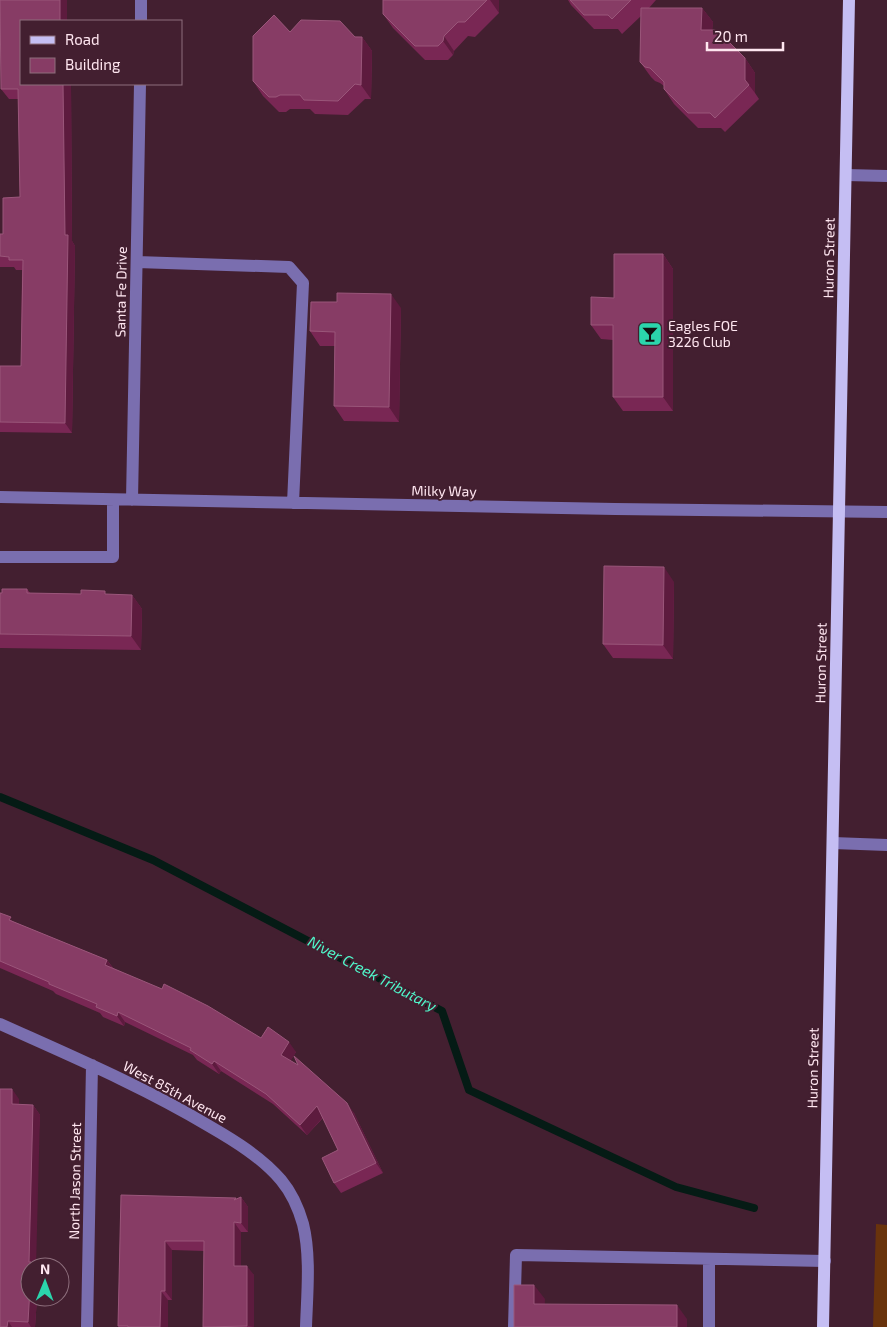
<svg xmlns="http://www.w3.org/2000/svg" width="887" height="1327" font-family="'Exo 2',sans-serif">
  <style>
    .green { fill: #69330c }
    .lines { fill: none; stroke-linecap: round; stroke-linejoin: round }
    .stream { stroke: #051b15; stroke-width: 8 }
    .minor { stroke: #7a6eaf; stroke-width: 12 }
    .major { stroke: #c5bef3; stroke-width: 12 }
    .wall { fill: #792754 }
    .shaded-wall { fill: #5d1b3e }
    .building { fill: #873c65; stroke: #9a567a }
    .labels { text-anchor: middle; stroke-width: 4; stroke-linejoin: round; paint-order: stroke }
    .street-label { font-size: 14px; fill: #ffe6f0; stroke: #431f30 }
    .poi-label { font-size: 14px; fill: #ffe6f0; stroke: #431f30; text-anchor: start }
    .water-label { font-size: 15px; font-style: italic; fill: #50f9cc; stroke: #431f30 }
  </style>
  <rect width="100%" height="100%" fill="#431f30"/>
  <path class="green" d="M876,1224l11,1v102h-14z"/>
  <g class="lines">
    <path class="stream" d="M0,797l153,63 289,151 27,79 207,97 78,21"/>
    <path class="minor" d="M141,21v-21
      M846,175l41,1
      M137,262l152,5 14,16 -10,220
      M0,497l615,12 272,3
      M132,500l8,-416
      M0,557h113v-57
      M833,843l54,2
      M0,1024c71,32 142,62 209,102 26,15 52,31 72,54 10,12 18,30 22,44 8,32 4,71 3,103
      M709,1259v68
      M87,1327l5,-262
      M514,1327l2,-72 309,6"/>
    <path class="major" d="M823,1327l26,-1327"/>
  </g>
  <path class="wall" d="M0,0h67v21h-46v63h50l1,157 3,5 -3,187 -72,-1v-66h21l1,-96h-6l-2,-3h-14v-33h3v-36l17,-1 -2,-98h-9l-8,-10z
    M383,0h116v13l-24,24 -7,-1 -14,15 -1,4 -5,5h-23l-32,-32 -10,-14z
    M568,0h88l-7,8h53l11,14 -1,8 33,28 10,15v20l4,6 -34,33 -4,-4h-23l-24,-24 -10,-15v-3l-4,-3 -5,-2 -4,-4 -11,-15 1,-46 -19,18 -4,-5h-24l-23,-24z
    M290,32l72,5 10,14 -1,48h-6l-17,16 -33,-1 -5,-5h-20l-4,3h-7l-16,-16 -10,-15z
    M663,254l10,15v142h-50l-10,-14v-57l-12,-1 -10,-14 23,-27z
    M337,302l64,6 -2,114 -55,-1 -10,-15 1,-60h-15l-10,-15z
    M674,582l-1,77 -60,-1 -10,-14z
    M27,589l3,4 102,2 10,14 -1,41 -141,-2v-55z
    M0,913l14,9 93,38 7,9 147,69 35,14 -6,9 64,52 29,60 -42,20 -7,-10 4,-33 -15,-32 -16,17 -34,-31 -52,-33 -2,3 -22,-14 -4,-5 -68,-33 -1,4 -21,-9 -3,-4 -44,-19 -3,-3 -53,-23z
    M19,1099v5l14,1 7,10 -10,152v30h8v1h-1l-2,29h-35z
    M121,1195l116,4 4,-2 7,10v25h-7v34l13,9v52h-51l1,-76 -32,-1v50h-4v27h-49l-1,-1z"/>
  <path class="shaded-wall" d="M60,0h7v21h-7z
    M490,0h9v13z
    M702,8l11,14 -2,22 -10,-14z
    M444,36l10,15 -1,4 -10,-14z
    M362,37l10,14 -1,48 -10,-14z
    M745,58l10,15v20l-10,-13z
    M63,84h8l1,157 3,5 -3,187 -7,-10v-188z
    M663,254l10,15v142l-10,-14z
    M391,294l10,14 -2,114 -10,-15z
    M664,567l10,15 -1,77 -10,-14z
    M132,595l10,14 -1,41 -10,-14z
    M107,960l7,10 -9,-5z
    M118,1012l7,10 -1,4 -7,-10z
    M289,1042l7,10 -8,13 -7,-10z
    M214,1061l7,10 -2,3 -7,-10z
    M12,1089l7,10v15l-7,-10z
    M347,1103l7,10 29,60 -7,-10z
    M33,1105l7,10 -4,152h-5l-2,-5z
    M317,1106l7,10 -17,19 -7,-10z
    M241,1197l7,10v25l-7,-9 -7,-23 2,-2 5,6z
    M234,1222l7,10v44l-7,-10z
    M165,1241l7,9v50l-7,-9z
    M247,1266l7,9v52l-7,-1z
    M534,1285l11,14 -1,20 -10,-15z
    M30,1288v9h6l1,1 -2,29h-4l-3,-5z
    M161,1291l7,9v27h-8z
    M677,1305l10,14v8h-10z
    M8,1321l4,6h-5z"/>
  <path class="building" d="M0,0h60v21h-39v63h42l2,151h3l-3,188 -65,-1v-56h21l2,-106h-14v-3l-9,-1v-22h3v-36l17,-1 -2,-108h-17z
    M383,0h104l-22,22h-7l-14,14 -1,5 -5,5h-23l-32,-32z
    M570,0h61l-19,19 -4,-4h-24z
    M641,8h61l-1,22h16l28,28v22l4,5 -34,33 -5,-5h-22l-24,-24v-7l-14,-14 -5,-1 -5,-5z
    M274,15l16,17 11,-12 39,1 15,16h7l-1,48 -6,-1 -17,17 -34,-1 -4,-5h-20l-4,2h-7l-16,-16v-45z
    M614,254h49v143h-50v-72h-22v-28l23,1z
    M337,293l54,1 -2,113 -55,-1 1,-74 -25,-1 1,-29h26z
    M604,566l60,1 -1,78 -60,-1z
    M2,589h25v4l54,1v-4l24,1v3l27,1 -1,41 -131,-2v-41h2z
    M0,913l11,4 -2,3 98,40 -2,5 57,24 2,-5 44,22 53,32 7,-11 21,15 -8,13 17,10 -4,-9 53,47 29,60 -42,20 -12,-25 16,-8 -21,-44 -17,19 -34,-31 -52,-33 -2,3 -22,-14 1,-2 -73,-36 -1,4 -21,-9 1,-3 -48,-20v-2l-49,-21z
    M0,1089h12v15l21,1 -4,157h2v5h-1v21l-2,34 -20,-1 -1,6h-7z
    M121,1195l115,3 -2,2 7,-3v26l-7,-1v44h13v60l-44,1 1,-86h-39v50h-4l-1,36h-32v-1h-10z
    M514,1285h20v19l143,1v22h-163z"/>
  <defs>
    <symbol id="bar-square" viewBox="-11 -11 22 22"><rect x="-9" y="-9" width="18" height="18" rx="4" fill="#2bd5ac" stroke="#431f30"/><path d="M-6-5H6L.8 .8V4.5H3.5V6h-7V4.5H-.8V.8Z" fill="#111"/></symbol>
  </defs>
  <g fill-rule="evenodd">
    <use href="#bar-square" x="636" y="320" width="28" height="28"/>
  </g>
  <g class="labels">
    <g class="street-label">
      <text transform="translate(829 258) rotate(-89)" y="5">Huron Street</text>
      <text transform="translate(121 292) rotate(-89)" y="5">Santa Fe Drive</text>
      <text transform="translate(444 491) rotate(1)" y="5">Milky Way</text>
      <text transform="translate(821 663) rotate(-89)" y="5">Huron Street</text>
      <text transform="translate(813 1068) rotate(-89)" y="5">Huron Street</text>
      <text transform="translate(175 1092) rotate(28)" y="5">West 85th Avenue</text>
      <text transform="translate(75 1181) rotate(-89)" y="5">North Jason Street</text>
    </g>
    <g class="poi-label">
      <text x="668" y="331">Eagles FOE<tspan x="668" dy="16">3226 Club</tspan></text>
    </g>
    <g class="water-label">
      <text transform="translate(372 974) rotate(28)" y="5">Niver Creek Tributary</text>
    </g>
  </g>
  <rect x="20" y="20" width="162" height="65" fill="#431f30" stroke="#8e6f7d"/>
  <rect x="30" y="36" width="25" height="8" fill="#c5bef3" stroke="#8e6f7d"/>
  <text x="65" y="45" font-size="15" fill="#ffe6f0">Road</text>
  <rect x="30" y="58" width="25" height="15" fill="#873c65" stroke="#8e6f7d"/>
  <text x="65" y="70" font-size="15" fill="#ffe6f0">Building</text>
  <g transform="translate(45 1282) rotate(1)"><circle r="24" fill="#431f30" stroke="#8e6f7d"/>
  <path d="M0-4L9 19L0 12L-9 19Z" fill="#2bd5ac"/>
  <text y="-8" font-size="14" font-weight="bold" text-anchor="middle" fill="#ffe6f0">N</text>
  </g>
  <path d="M707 42v8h76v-8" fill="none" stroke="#ffe6f0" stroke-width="2.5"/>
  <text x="714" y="42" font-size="15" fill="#ffe6f0" stroke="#431f30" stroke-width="4" paint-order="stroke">20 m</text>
</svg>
